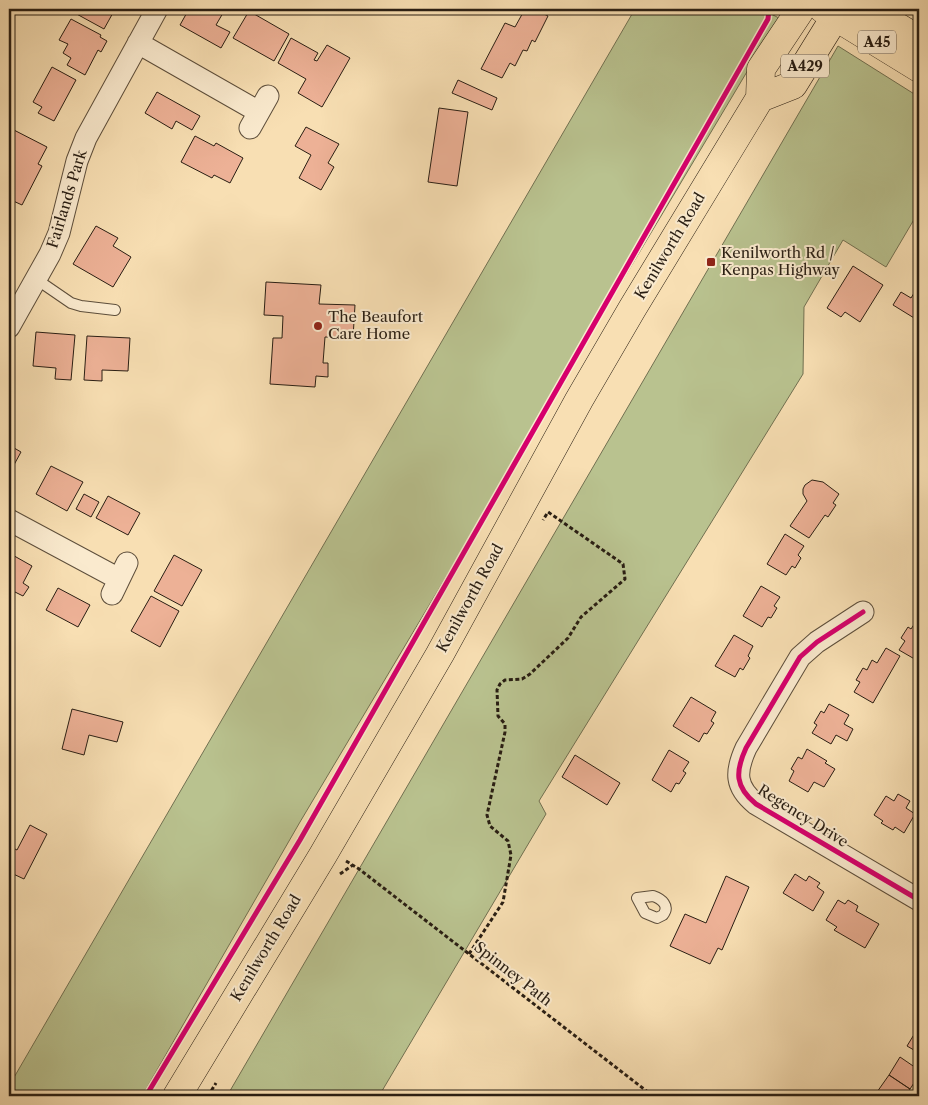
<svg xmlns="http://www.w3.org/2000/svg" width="928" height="1105" font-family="'Libre Caslon Text',serif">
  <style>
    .green { fill: #b9c28f; stroke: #717051 }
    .building { fill: #edb196; stroke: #291e13 }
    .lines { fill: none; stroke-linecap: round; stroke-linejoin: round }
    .lane-casing { stroke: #5d4e3b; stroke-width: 12 }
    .street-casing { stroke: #5d4e3b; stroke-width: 23 }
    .primary-casing { stroke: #291e13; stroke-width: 29 }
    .highway-casing { stroke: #291e13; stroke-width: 29 }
    .path { stroke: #291e13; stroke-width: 3; stroke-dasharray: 4 2.5; stroke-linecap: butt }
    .lane { stroke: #faeace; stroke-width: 10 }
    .street { stroke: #faeace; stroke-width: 21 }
    .primary { stroke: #f8dfb3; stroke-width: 28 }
    .highway { stroke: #f8dfb3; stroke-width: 28 }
    .cycleway-casing { stroke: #faeace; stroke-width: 8 }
    .cycleway { stroke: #d6006c; stroke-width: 5 }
    .poi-dot { fill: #8f2418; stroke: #faeace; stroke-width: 2 }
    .labels { text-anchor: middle; stroke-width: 4; stroke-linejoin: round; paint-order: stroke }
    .shield { fill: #faeace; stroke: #685b4b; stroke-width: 1 }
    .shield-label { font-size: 14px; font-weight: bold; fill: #291e13 }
    .street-label { font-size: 15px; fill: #291e13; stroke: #faeace }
    .poi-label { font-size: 15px; fill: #291e13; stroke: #faeace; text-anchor: start }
  </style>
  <rect width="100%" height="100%" fill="#f8dfb3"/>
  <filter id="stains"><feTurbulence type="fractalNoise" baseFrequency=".004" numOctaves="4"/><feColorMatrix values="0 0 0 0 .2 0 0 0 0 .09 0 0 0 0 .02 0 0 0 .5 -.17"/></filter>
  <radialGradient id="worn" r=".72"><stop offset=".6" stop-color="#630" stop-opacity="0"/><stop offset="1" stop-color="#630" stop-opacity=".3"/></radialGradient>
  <path class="green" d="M635,9h126l18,9 -479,804 -158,274h-133v-10z
    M838,46l81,51v114l-33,56 -43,-27 -39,67 -1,67 -264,427 7,13 -167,282h-152z"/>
  <path class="building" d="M75,9h44l-2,4 -3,-2 -10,18 -31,-17z
    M189,9h26l8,4 -7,12 14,7 -9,16 -41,-23z
    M525,9h19l-2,4 6,3 -13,26 -3,-2 -5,11 -4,-1 -8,16 -5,-3 -8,15 -21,-9 24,-46 10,4z
    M249,11l40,23 -15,27 -41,-23z
    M71,19l30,16 -1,2 7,4 -6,11 -3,-2 -13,25 -18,-10 4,-7 -8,-5 5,-9 -9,-4z
    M291,38l27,15 -4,7 3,1 10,-16 23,13 -28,49 -24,-14 8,-14 -28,-16z
    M52,67l24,13 -22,41 -16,-8 4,-6 -9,-5z
    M458,80l39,18 -5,12 -40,-17z
    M157,92l43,24 -8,14 -16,-9 -4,8 -27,-16z
    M439,108l29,4 -11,74 -29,-4z
    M306,127l33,17 -11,19 6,4 -13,23 -22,-12 12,-23 -16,-9z
    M10,128l37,19 -9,17 4,2 -20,39 -13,-6z
    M195,136l19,10 2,-3 27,15 -13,25 -16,-8 -2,3 -31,-16z
    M96,226l22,12 -5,8 18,11 -18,30 -40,-23z
    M853,266l30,19 -23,37 -15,-10 -4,5 -14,-9z
    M266,282l55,3 -2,19 36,1 -2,33 -28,-1 -2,26h5v14l-12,-1 -1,11 -45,-3 3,-46h9l1,-22 -19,-1z
    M919,285v36l-26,-16 8,-13 10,6z
    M36,332l39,3 -4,45 -16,-1 1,-11 -23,-2z
    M87,336l43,2 -2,33 -26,-1v11l-18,-1z
    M9,445l12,7 -12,22z
    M51,466l32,16 -16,29 -31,-17z
    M812,480l11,2 16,12 -6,9 3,2 -8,12 -3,-2 -16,23 -19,-12 17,-25 -4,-7v-5l2,-4z
    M84,494l15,8 -8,15 -15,-8z
    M108,496l32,17 -12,22 -32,-17z
    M785,534l19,12 -6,9 3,3 -6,10 -3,-2 -6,9 -19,-11z
    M9,553l23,13 -9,17 6,4 -6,9 -14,-7z
    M174,555l28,15 -20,36 -28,-15z
    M761,586l19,11 -6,9 3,2 -6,10 -3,-1 -6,10 -19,-11z
    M58,588l32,17 -12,22 -32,-17z
    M151,596l28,15 -19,36 -29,-16z
    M917,620l2,1v38l-1,2 -19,-11 6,-9 -4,-3 7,-11 3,2z
    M734,635l19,11 -5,10 2,2 -7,12 -3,-2 -5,9 -20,-11z
    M886,648l14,8 -27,47 -19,-11 6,-10 -4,-2 7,-12 4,2 5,-10 5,3z
    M691,697l25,15 -5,9 3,2 -7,11 -3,-1 -5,9 -26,-16z
    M829,704l20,11 -5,9 9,5 -6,12 -11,-6 -5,9 -19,-11 5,-8 -3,-2 7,-12 3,2z
    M72,709l51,13 -6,20 -28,-7 -5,20 -22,-6z
    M807,749l20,12 -2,2 10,6 -11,18 -10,-5 -6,10 -19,-11 5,-10 -3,-2 7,-12 4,2z
    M669,750l20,12 -6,9 3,2 -7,11 -3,-1 -5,9 -19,-12z
    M575,755l45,28 -13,22 -45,-28z
    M898,794l12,7 -4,7 9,6 -11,19 -9,-6 -2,3 -12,-7 2,-2 -9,-6 12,-19 8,5z
    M30,825l17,9 -23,45 -15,-7v-26l8,4z
    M795,874l11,7 3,-5 11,7 -3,4 7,5 -11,19 -30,-18z
    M726,876l23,11 -27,63 -4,-2 -8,16 -40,-18 15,-32 21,9z
    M838,900l7,4 3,-4 10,6 -2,5 23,13 -14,24 -31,-18 3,-3 -11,-7z
    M918,1028l1,1v24l-12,-7z
    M900,1057l19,13 -1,16 -4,-3 -4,6 -21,-14z
    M889,1075l21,14 -3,5 4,2h-27l-7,-4z"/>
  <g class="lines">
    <defs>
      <path id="lane" d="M36,279l35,24 10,3 34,4
        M653,896c9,3 17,10 10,19l-6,3 -12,-5 -8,-15z"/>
      <path id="street" d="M138,43l121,69
        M250,128l18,-32
        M9,327l41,-73 9,-21 18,-72 9,-23 71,-129
        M9,520l110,59
        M112,594l15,-31
        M863,612l-46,30 -17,15 -54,91c-11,24 -11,39 10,56l163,96"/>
      <path id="primary" d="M760,98l33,-13 47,-76
        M177,1096l146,-241 117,-201 139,-254 53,-91 128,-211 1,-29 40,-60"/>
      <path id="highway" d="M823,9l96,59
        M868,9l51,31"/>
    </defs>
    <use href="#lane" class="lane-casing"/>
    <use href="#street" class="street-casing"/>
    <use href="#primary" class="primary-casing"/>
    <use href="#highway" class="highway-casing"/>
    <path class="path" d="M346,861l13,8 294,227
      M340,874l13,-9
      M469,954l34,-52 8,-47 -3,-14 -18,-15 -3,-11 18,-83v-8l-7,-8 -1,-26 3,-6 5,-4 17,-1 8,-5 38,-36 13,-21 44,-38 -2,-15 -75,-52 -5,8
      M208,1096l8,-13"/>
    <use href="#lane" class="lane"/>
    <use href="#street" class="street"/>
    <use href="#primary" class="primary"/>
    <use href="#highway" class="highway"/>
    <defs>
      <path id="cycleway" d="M863,612l-46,30 -17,15 -54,91c-11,24 -11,39 10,56l163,96
        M146,1096l154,-256 468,-821 1,-10"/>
    </defs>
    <use href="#cycleway" class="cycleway-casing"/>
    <use href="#cycleway" class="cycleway"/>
  </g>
  <g class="poi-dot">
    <rect x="706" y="257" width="10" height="10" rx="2.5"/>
    <circle cx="318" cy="326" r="5"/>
  </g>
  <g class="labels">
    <g class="shield">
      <rect x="858" y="30.5" width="38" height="23" rx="4"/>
      <rect x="781" y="54.5" width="48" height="23" rx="4"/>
    </g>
    <g class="shield-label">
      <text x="877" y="47">A45</text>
      <text x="805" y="71">A429</text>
    </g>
    <g class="street-label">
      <text transform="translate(67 199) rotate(-73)" y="5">Fairlands Park</text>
      <text transform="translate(670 246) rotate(-59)" y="5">Kenilworth Road</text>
      <text transform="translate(470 598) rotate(-61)" y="5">Kenilworth Road</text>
      <text transform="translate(803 816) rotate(32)" y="5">Regency Drive</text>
      <text transform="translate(266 948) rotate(-59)" y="5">Kenilworth Road</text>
      <text transform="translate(513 974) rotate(38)" y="5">Spinney Path</text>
    </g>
    <g class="poi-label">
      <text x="721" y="258">Kenilworth Rd /<tspan x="721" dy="17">Kenpas Highway</tspan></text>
      <text x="328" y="322">The Beaufort<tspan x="328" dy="17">Care Home</tspan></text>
    </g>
  </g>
  <rect width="928" height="1105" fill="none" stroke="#f8dfb3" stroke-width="30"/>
  <rect x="10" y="10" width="908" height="1085" fill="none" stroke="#291e13" stroke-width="2.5"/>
  <rect x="15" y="15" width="898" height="1075" fill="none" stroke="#291e13"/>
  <rect width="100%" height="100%" filter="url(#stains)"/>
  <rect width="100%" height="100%" fill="url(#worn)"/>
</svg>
